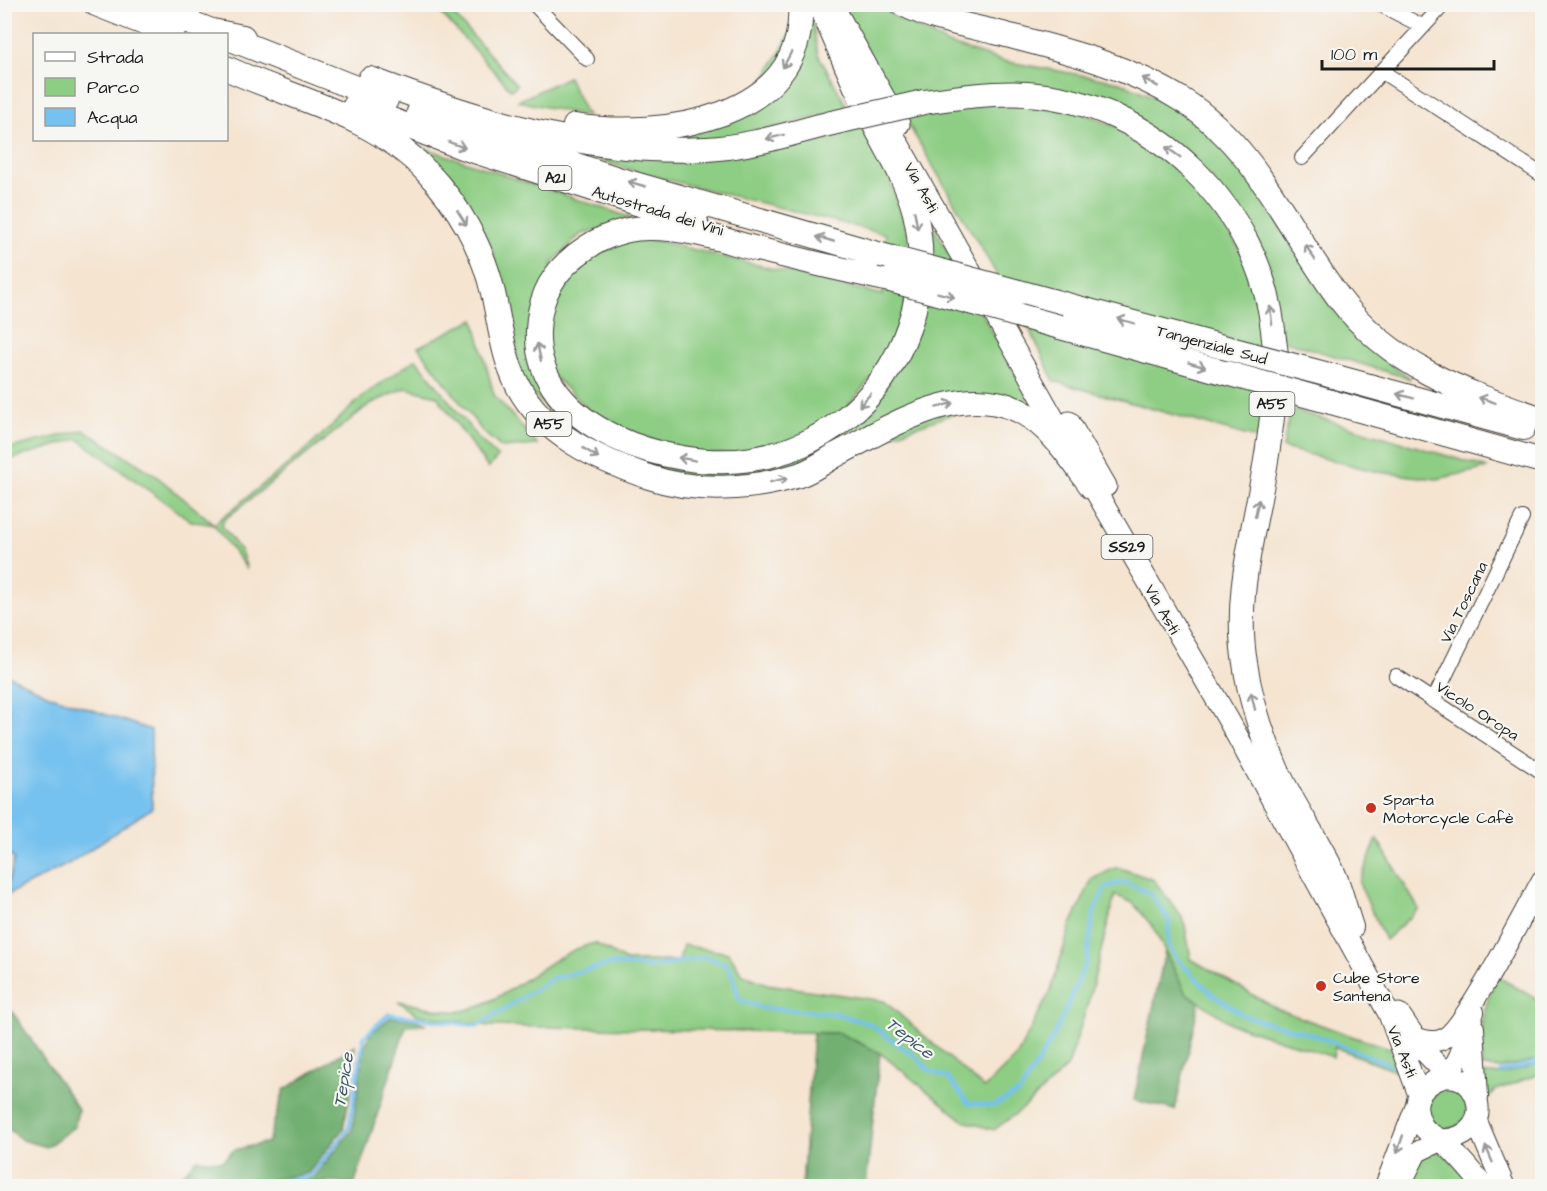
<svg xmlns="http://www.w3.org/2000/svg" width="1547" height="1191" font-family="'Architects Daughter',sans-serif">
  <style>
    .green { fill: #8ecd84; stroke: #557450; stroke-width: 1.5 }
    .forest { fill: #72b072; stroke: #476647; stroke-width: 1.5 }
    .water { fill: #75c1ef; stroke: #486e86; stroke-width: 1.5 }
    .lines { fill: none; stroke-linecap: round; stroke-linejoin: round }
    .stream { stroke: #75c1ef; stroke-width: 4 }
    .street-casing { stroke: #3d3a37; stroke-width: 16 }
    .secondary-casing { stroke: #3d3a37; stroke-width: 22 }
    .primary-casing { stroke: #3d3a37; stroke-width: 23 }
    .highway-casing { stroke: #3d3a37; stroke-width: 26 }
    .street { stroke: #fff; stroke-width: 14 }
    .secondary { stroke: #fff; stroke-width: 20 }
    .primary { stroke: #fff; stroke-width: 21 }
    .highway { stroke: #fff; stroke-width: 24 }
    .highway-bridge-casing { stroke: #3d3a37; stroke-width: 26; stroke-linecap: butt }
    .highway-bridge { stroke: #fff; stroke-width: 24 }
    .oneway { stroke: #999 }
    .poi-dot { fill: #c8321e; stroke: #f6f6f2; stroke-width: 2 }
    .labels { text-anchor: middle; stroke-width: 4.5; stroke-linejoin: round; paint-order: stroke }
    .shield { fill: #f6f6f2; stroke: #5d5d5c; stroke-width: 1.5 }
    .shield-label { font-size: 15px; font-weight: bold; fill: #1c1c1c }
    .street-label { font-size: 16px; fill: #1c1c1c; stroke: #f6f6f2 }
    .poi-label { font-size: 16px; fill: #1c1c1c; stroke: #f6f6f2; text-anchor: start }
    .water-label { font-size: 18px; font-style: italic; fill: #3b5666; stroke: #f6f6f2 }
  </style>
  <rect width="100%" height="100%" fill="#f6f6f2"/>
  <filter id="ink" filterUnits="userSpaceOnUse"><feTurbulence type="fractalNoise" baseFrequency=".0167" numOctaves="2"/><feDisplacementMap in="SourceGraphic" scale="12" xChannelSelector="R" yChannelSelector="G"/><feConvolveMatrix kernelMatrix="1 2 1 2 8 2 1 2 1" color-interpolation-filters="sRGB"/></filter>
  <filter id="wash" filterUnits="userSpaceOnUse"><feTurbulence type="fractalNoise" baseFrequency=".008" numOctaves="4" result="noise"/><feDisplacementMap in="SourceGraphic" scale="24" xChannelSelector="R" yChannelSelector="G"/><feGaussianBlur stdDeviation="1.35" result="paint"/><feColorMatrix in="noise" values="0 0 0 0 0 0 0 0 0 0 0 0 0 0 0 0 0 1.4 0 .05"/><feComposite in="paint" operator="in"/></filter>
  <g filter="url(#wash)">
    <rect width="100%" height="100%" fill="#f5e4d0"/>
    <path class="green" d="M445,5l72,80 -6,5 -72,-79z
      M806,5l7,19 5,30 31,56 -145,33 -81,-7 123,-24z
      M841,5h37l16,11 54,28 55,17 117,21 45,20 39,27 35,35 93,144 27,31 52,40 -127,-38 -72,-163 -134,-80 -183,1z
      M568,77l19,39 -69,-15z
      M969,101l100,6 73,31 64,55 44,74 18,72 -9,100 -205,-58 -21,-45 -129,-219z
      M859,124l26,42 25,74 -2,64 -23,57 -42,51 -43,27 -48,14 -51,1 -96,-29 -54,-51 -6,-33 14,-58 20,-20 36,-21 26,-5 242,58 3,-61 -238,-59 -138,-43 124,23z
      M410,143l222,75 -52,17 -27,27 -23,93 8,28 21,31 33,26 47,18 139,7 113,-88 31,-171 113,202 -28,-13 -221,77 -46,9 -64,-4 -108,-43 -47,-55 -28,-127 -30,-58z
      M474,319l20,76 44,50 -36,3 -19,-16 -65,-85z
      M416,359l63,80 19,18 -10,11 -51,-72 -32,-8 -35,16 -146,116 -2,6 19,25 6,18 -33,-44 -23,-4 -113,-82 -73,22v-12l79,-19 70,44 60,50 94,-76 56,-53z
      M1290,409l198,59 -51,11 -59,-7 -95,-24z
      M1377,839l42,70 -34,31 -26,-57z
      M1117,867l37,13 30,40 7,39 86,50 83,30 37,11v22l-62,-25 -2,10 -101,-33 -47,-32 -32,-65 -20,-24 -18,-8 -27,108 -20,63 -43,41 -31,23 -30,-9 -84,-68 -41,-20 -350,-7 -71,-11 -20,-14c16,3 49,13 64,10 49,-10 84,-57 133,-68l31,18h53l4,-16 46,8 13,21 25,10 117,17 100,87 32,-31 35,-67 19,-63 22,-48z
      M1498,977l44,25v57l-41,9 -19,-1c-1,-33 -1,-61 16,-90z
      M1542,1063v10l-48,18 -6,7 -5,-24h18z
      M1427 1109a20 20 0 1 1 40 0a20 20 0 1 1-40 0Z
      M1435,1150l10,4 29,32h-67l16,-31z"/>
    <path class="forest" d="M1165,951l20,41 14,10 -24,108 -41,-10z
      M5,1001l73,108 -3,17 -28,21 -25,-7 -17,-14z
      M391,1017l22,2 13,5 -20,2 -51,157 -36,-1 -5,4h-28l26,-7 40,-49 12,-82 7,-15z
      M813,1033h26l41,20 -14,133h-64z
      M355,1045l-4,45 -8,39 -35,44 -66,13h-70l24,-27 26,2 12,-11 34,-8 16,-52z"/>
    <path class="water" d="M4,673l45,22 102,35 1,78 -84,56 -63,32 9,-37 -9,-8z"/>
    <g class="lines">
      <path class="stream" d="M1500,1072l42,-11
        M263,1186l47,-10 39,-48 15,-91 25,-23 89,12 75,-48 58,-14 41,3 54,-10 20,7 7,13 6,22 23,9 72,5 36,11 46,33 13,13 19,8 20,25 25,3 27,-14 35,-58 31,-71 8,-51 12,-25 18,-5 27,12 18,26 -1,23 9,16 35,35 33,22 72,20 74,29"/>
    </g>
  </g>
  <g filter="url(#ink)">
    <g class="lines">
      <defs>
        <path id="street" d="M534,4l53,55
          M1379,4l43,22
          M1381,71l161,104
          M1302,158l142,-154
          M1396,676l146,96
          M1433,701l89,-183"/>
        <path id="secondary" d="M1474,1028l4,69
          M1413,1037c11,3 22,7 32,1 23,-15 80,-128 97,-158
          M1449,1077l11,-23 14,-42
          M1385,1186l32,-83
          M1400,1186l17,-34 25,-12"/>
        <path id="primary" d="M832,4l67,120
          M891,131l178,315
          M1069,422l37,64
          M1085,473l144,248 160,293 30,81
          M1399,1014l26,38 24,25
          M1476,1120l28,66
          M1442,1140c62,-3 34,-84 -9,-58 -7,4 -15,12 -16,21 -1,7 2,16 5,22 5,9 14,11 21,17 15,13 28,29 40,44"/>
        <path id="highway" d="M96,4l76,30
          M143,4l76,30
          M903,4c29,15 61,21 92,28 64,17 130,32 187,68 75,47 106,130 157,198 52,69 126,94 203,121
          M824,14c14,30 26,62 41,92 16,34 41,70 50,107 18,76 -11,160 -72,207 -27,21 -58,34 -91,39 -80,13 -219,-30 -214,-129 1,-25 10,-49 29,-67 22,-21 53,-36 84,-35 38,0 75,13 110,22 43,11 86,21 129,30
          M207,30l36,7
          M226,37l160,63
          M226,68c69,32 146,46 200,103 32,33 57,77 67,122 7,30 10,65 25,93 26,49 81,74 131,91 47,16 103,13 150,-2 12,-4 24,-12 35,-19 58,-30 135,-83 199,-37 24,17 41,44 59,68
          M370,79c106,40 222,77 337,70 42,-2 84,-16 125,-26
          M924,102c34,-5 68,-10 104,-8 125,9 232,113 245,236 1,13 4,26 4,38 -3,35 -7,71 -13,104 -11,64 -30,126 -19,191 5,36 17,72 31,105 16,37 41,70 58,107 7,16 11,35 17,52
          M355,106l107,41 234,75
          M419,112l202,68 260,75
          M575,126c85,13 233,-6 225,-122
          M1019,292l204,55
          M1060,327l166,46
          M1329,375l194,53
          M1331,402l211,59"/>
      </defs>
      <use href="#street" class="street-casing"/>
      <use href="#secondary" class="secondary-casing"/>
      <use href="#primary" class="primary-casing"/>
      <use href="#highway" class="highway-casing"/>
      <use href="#street" class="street"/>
      <use href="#secondary" class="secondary"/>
      <use href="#primary" class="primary"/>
      <use href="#highway" class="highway"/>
      <defs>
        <path id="highway-bridge" d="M832,123l92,-21
          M881,255l138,37
          M890,280l170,47
          M1223,347l106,28
          M1226,373l105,29"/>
      </defs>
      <use href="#highway-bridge" class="highway-bridge-casing"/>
      <use href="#highway-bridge" class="highway-bridge"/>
    </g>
    <defs><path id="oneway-shaft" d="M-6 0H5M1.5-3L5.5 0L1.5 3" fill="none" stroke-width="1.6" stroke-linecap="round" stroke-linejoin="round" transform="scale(1.5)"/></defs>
    <g class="oneway">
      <use href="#oneway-shaft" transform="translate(787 60) rotate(118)"/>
      <use href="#oneway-shaft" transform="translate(1150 82) rotate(-151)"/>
      <use href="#oneway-shaft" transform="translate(775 137) rotate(166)"/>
      <use href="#oneway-shaft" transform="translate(457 145) rotate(20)"/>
      <use href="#oneway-shaft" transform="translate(1173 152) rotate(-145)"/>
      <use href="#oneway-shaft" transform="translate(637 184) rotate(-164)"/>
      <use href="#oneway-shaft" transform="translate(462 218) rotate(58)"/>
      <use href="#oneway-shaft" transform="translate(916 220) rotate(80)"/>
      <use href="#oneway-shaft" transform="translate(825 239) rotate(-164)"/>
      <use href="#oneway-shaft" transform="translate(1310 252) rotate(-123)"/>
      <use href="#oneway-shaft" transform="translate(946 295) rotate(15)"/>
      <use href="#oneway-shaft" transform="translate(1271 315) rotate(-97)"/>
      <use href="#oneway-shaft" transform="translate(1126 321) rotate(-165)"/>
      <use href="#oneway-shaft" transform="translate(539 352) rotate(-102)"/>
      <use href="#oneway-shaft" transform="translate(1197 365) rotate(16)"/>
      <use href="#oneway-shaft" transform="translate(1405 396) rotate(-165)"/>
      <use href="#oneway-shaft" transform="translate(865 400) rotate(131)"/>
      <use href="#oneway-shaft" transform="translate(1487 400) rotate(-161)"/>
      <use href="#oneway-shaft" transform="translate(945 405) rotate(-17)"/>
      <use href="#oneway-shaft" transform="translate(591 453) rotate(32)"/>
      <use href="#oneway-shaft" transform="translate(687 459) rotate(-170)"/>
      <use href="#oneway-shaft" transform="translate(779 480) rotate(-14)"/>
      <use href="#oneway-shaft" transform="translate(1257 508) rotate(-78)"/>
      <use href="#oneway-shaft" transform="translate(1253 701) rotate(-103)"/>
      <use href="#oneway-shaft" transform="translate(1400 1144) rotate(109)"/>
      <use href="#oneway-shaft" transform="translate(1489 1154) rotate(-113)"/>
    </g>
  </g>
  <g class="poi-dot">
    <circle cx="1371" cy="808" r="6"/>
    <circle cx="1321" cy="986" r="6"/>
  </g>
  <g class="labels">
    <g class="shield">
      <rect x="538.5" y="166" width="33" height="24" rx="4.5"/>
      <rect x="1249.5" y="392" width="45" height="24" rx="4.5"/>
      <rect x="526.5" y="412" width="45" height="24" rx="4.5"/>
      <rect x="1101.5" y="535" width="51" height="24" rx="4.5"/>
    </g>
    <g class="shield-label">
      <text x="555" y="183">A21</text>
      <text x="1272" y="409">A55</text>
      <text x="549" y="429">A55</text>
      <text x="1127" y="552">SS29</text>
    </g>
    <g class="street-label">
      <text transform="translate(922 187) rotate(61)" y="6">Via Asti</text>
      <text transform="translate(658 210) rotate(17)" y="6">Autostrada dei Vini</text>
      <text transform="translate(1212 344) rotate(15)" y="6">Tangenziale Sud</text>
      <text transform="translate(1463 602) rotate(-64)" y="6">Via Toscana</text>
      <text transform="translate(1163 609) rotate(60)" y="6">Via Asti</text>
      <text transform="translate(1478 710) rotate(33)" y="6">Vicolo Oropa</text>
      <text transform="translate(1403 1051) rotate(68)" y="6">Via Asti</text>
    </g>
    <g class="poi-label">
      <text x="1383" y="805">Sparta<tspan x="1383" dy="18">Motorcycle Cafè</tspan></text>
      <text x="1333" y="983">Cube Store<tspan x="1333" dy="18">Santena</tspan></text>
    </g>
    <g class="water-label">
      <text transform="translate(910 1038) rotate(38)" y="6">Tepice</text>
      <text transform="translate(343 1080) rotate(-81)" y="6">Tepice</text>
    </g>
  </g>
  <rect width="1547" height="1191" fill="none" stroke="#f6f6f2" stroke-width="24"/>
  <rect x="33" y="33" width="195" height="108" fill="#f6f6f2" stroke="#9f9f9c" stroke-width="1.5"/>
  <rect x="45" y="52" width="30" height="9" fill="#ffffff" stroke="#9f9f9c" stroke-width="1.5"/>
  <text x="87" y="63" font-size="18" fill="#1c1c1c">Strada</text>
  <rect x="45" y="78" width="30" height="18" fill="#8ecd84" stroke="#9f9f9c" stroke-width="1.5"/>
  <text x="87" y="93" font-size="18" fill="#1c1c1c">Parco</text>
  <rect x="45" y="108" width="30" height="18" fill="#75c1ef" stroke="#9f9f9c" stroke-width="1.5"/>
  <text x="87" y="123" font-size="18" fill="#1c1c1c">Acqua</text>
  <path d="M1322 60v9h172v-9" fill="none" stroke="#1c1c1c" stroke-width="3"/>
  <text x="1331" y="60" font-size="18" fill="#1c1c1c" stroke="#f6f6f2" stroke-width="4.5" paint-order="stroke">100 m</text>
</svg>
